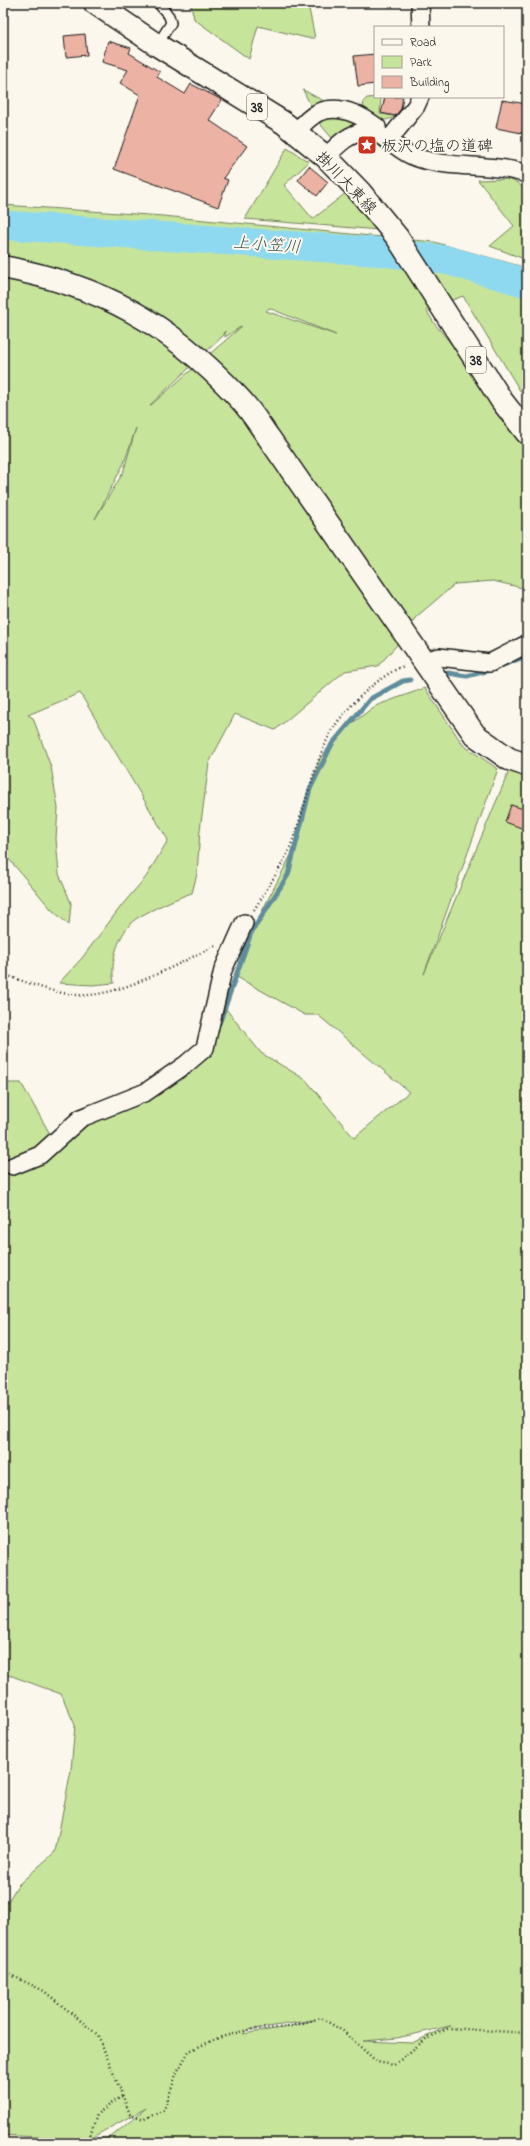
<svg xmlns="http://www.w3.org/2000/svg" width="530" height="2146" font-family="'Indie Flower','Klee One',sans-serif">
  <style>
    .green { fill: #c7e49b; stroke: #72805c; fill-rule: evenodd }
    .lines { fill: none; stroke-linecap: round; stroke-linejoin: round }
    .stream { stroke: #618d9b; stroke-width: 5 }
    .river { stroke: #8fd9f0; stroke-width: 29 }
    .building { fill: #ecb3a4; stroke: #1c1c1c }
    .lane-casing { stroke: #1c1c1c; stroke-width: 12 }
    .street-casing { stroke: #1c1c1c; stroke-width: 20 }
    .secondary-casing { stroke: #1c1c1c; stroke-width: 25 }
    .primary-casing { stroke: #1c1c1c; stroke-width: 25 }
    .path { stroke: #1c1c1c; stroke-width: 2.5; stroke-dasharray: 1 3; stroke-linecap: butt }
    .lane { stroke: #fbf7ec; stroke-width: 9 }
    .street { stroke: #fbf7ec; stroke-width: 17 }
    .secondary { stroke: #fbf7ec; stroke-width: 22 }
    .primary { stroke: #fbf7ec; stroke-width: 22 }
    .labels { text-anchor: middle; stroke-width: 4; stroke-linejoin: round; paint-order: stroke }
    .shield { fill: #fbf7ec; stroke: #5f5e5a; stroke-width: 1 }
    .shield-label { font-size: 15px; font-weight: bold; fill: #1c1c1c }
    .poi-label { font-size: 16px; fill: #1c1c1c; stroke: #fbf7ec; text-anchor: start }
    .street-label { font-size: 16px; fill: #1c1c1c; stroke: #fbf7ec }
    .water-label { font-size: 17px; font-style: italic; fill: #3e555c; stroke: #fbf7ec }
  </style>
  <rect width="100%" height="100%" fill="#fbf7ec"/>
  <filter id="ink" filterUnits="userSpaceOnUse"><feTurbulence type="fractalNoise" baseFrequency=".025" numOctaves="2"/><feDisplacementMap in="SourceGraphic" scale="8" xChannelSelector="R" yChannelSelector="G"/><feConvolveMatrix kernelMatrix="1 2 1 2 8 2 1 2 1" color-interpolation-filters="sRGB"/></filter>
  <g filter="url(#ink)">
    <path class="green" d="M184,3h121l3,1 7,34h-8l-49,-12 -9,33 -55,-40 -3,-14z
      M303,90l59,31 -30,17 -12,-14z
      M381,97l-1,17 15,2c-11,8 -19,2 -30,-3l-2,-11 4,-4z
      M287,148l22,14 -25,23 29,34 34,-27 32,38 -134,-11z
      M507,179l9,3 11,9v69l-37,-14 24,-20 -36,-46z
      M3,205l160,11 271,26 93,26v131h-2l-62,-103 -37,14 8,13 42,51 51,73v142l-34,-8 -38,3 -39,33 -20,29 -18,20 -33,5 -70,59 -40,-16 -26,49 -9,67 -3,44 -5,19c-11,3 -54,22 -61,30 -14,16 -21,39 -17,60l-22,2 -33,-2 23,-25 40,-53 24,-28 22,-37 -88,-147 -52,22 5,3 18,49 7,41 -2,31 3,35 12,29 -2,22 -18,-16 -48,-57zM269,308l67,27 -70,-24zM242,326l-91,79h-1l74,-70 1,-4v6zM136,428l-13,45 -28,46 29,-56z
      M425,688l38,57 35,24 -74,205 85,-203 18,6v1366h-440v-3l-84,-5v-226l15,-24 37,-33 16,-82 4,-45 -14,-31 -49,-18 -9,-1v-592h18l29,51 96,-42 58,-43 14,-50 43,54 45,27 48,58 55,-46 -91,-77h-13l-68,-38 9,-35 45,-87 13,-50 16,-47 22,-27 33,-25zM314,2020l-26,7 -45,7 4,-4zM450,2026l-38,17 -49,-2 34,-3zM146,2108l-35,29 -22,3v-1z"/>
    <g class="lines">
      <path class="stream" d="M503,665l24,-9
        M448,673l19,3 23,-6
        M219,1024l32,-91 37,-58 22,-86 22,-45 38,-45 33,-18 7,-1"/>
      <path class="river" d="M3,225l381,27 62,8 81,23"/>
    </g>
    <path class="building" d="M85,34l2,21 -21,2 -2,-21z
      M108,41l23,7 -2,5 31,19 -3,5 28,17 6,-10 31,16 -13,20 38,26 -24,32 5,2 -10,27 -104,-38 26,-74 -20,-12 8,-13 -26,-8z
      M375,54v30l-17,2 -4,-30z
      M385,97h18l-2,12 -6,7 -14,-3z
      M502,100l25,4v30l-31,-6z
      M309,166l19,16 -11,14 -19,-16z
      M511,805l16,5v20l-22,-8z"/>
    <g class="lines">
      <defs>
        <path id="lane" d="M157,45l14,-22 -2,-7 -11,-13"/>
        <path id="street" d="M420,3l1,24
          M296,132c6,-7 15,-16 23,-20 20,-8 42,3 58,15l1,7
          M388,141l28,-35 4,-9
          M326,157c11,-11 21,-23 38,-25 18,-3 34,20 51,25 36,13 76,5 112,17
          M423,661l16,-4 51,6 37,-19
          M13,1166l27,-11 41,-37 65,-26 39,-27 20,-17 18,-78 21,-47"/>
        <path id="secondary" d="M3,267c99,19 166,56 235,130 12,12 21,27 31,41l206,297 34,24 18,6"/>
        <path id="primary" d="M95,3l62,42 127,78 42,34 34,35 37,45 105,164 25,32"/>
      </defs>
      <use href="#lane" class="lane-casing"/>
      <use href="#street" class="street-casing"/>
      <use href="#secondary" class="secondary-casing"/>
      <use href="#primary" class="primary-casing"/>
      <path class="path" d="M254,910c12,-20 25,-39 35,-60 15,-37 22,-77 39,-112 10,-24 52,-64 76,-72
        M3,974c23,8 49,19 73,21 40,4 103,-32 139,-49
        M3,1971l41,20 54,44 32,79 14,5 20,-9 13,-38 12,-21 29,-13 29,-8 41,-3 33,-9 22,13 34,31 17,3 32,-26 23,-11 78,5
        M88,2143l9,-29 25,-18"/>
      <use href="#lane" class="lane"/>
      <use href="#street" class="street"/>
      <use href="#secondary" class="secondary"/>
      <use href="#primary" class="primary"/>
    </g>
  </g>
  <defs>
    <symbol id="sight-square" viewBox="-11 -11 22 22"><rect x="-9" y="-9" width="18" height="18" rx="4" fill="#c8321e" stroke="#fbf7ec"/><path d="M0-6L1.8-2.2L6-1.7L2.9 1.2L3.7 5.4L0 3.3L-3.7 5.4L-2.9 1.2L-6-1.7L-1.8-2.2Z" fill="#fff"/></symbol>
  </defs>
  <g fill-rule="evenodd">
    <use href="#sight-square" x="356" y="134" width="22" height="22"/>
  </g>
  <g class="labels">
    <g class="shield">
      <rect x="247" y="94" width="20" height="26" rx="3"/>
      <rect x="466" y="347" width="20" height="26" rx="3"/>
    </g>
    <g class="shield-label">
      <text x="257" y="112">38</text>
      <text x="476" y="365">38</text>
    </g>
    <g class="poi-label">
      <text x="381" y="151">板沢の塩の道碑</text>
    </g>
    <g class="street-label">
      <text transform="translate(347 182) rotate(46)" y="6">掛川大東線</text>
    </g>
    <g class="water-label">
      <text transform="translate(267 244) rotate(4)" y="6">上小笠川</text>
    </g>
  </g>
  <rect width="530" height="2146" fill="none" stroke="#fbf7ec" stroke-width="16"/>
  <rect x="8" y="8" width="514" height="2130" fill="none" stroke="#1c1c1c" stroke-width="1.5" filter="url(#ink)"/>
  <rect x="374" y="26" width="130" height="72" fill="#fbf7ec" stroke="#a29f99"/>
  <rect x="382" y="39" width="20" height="6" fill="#fbf7ec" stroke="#a29f99"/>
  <text x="410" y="46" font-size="12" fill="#1c1c1c">Road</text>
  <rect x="382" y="56" width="20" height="12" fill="#c7e49b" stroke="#a29f99"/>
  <text x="410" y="66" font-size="12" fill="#1c1c1c">Park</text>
  <rect x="382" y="76" width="20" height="12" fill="#ecb3a4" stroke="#a29f99"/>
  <text x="410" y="86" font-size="12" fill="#1c1c1c">Building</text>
</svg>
